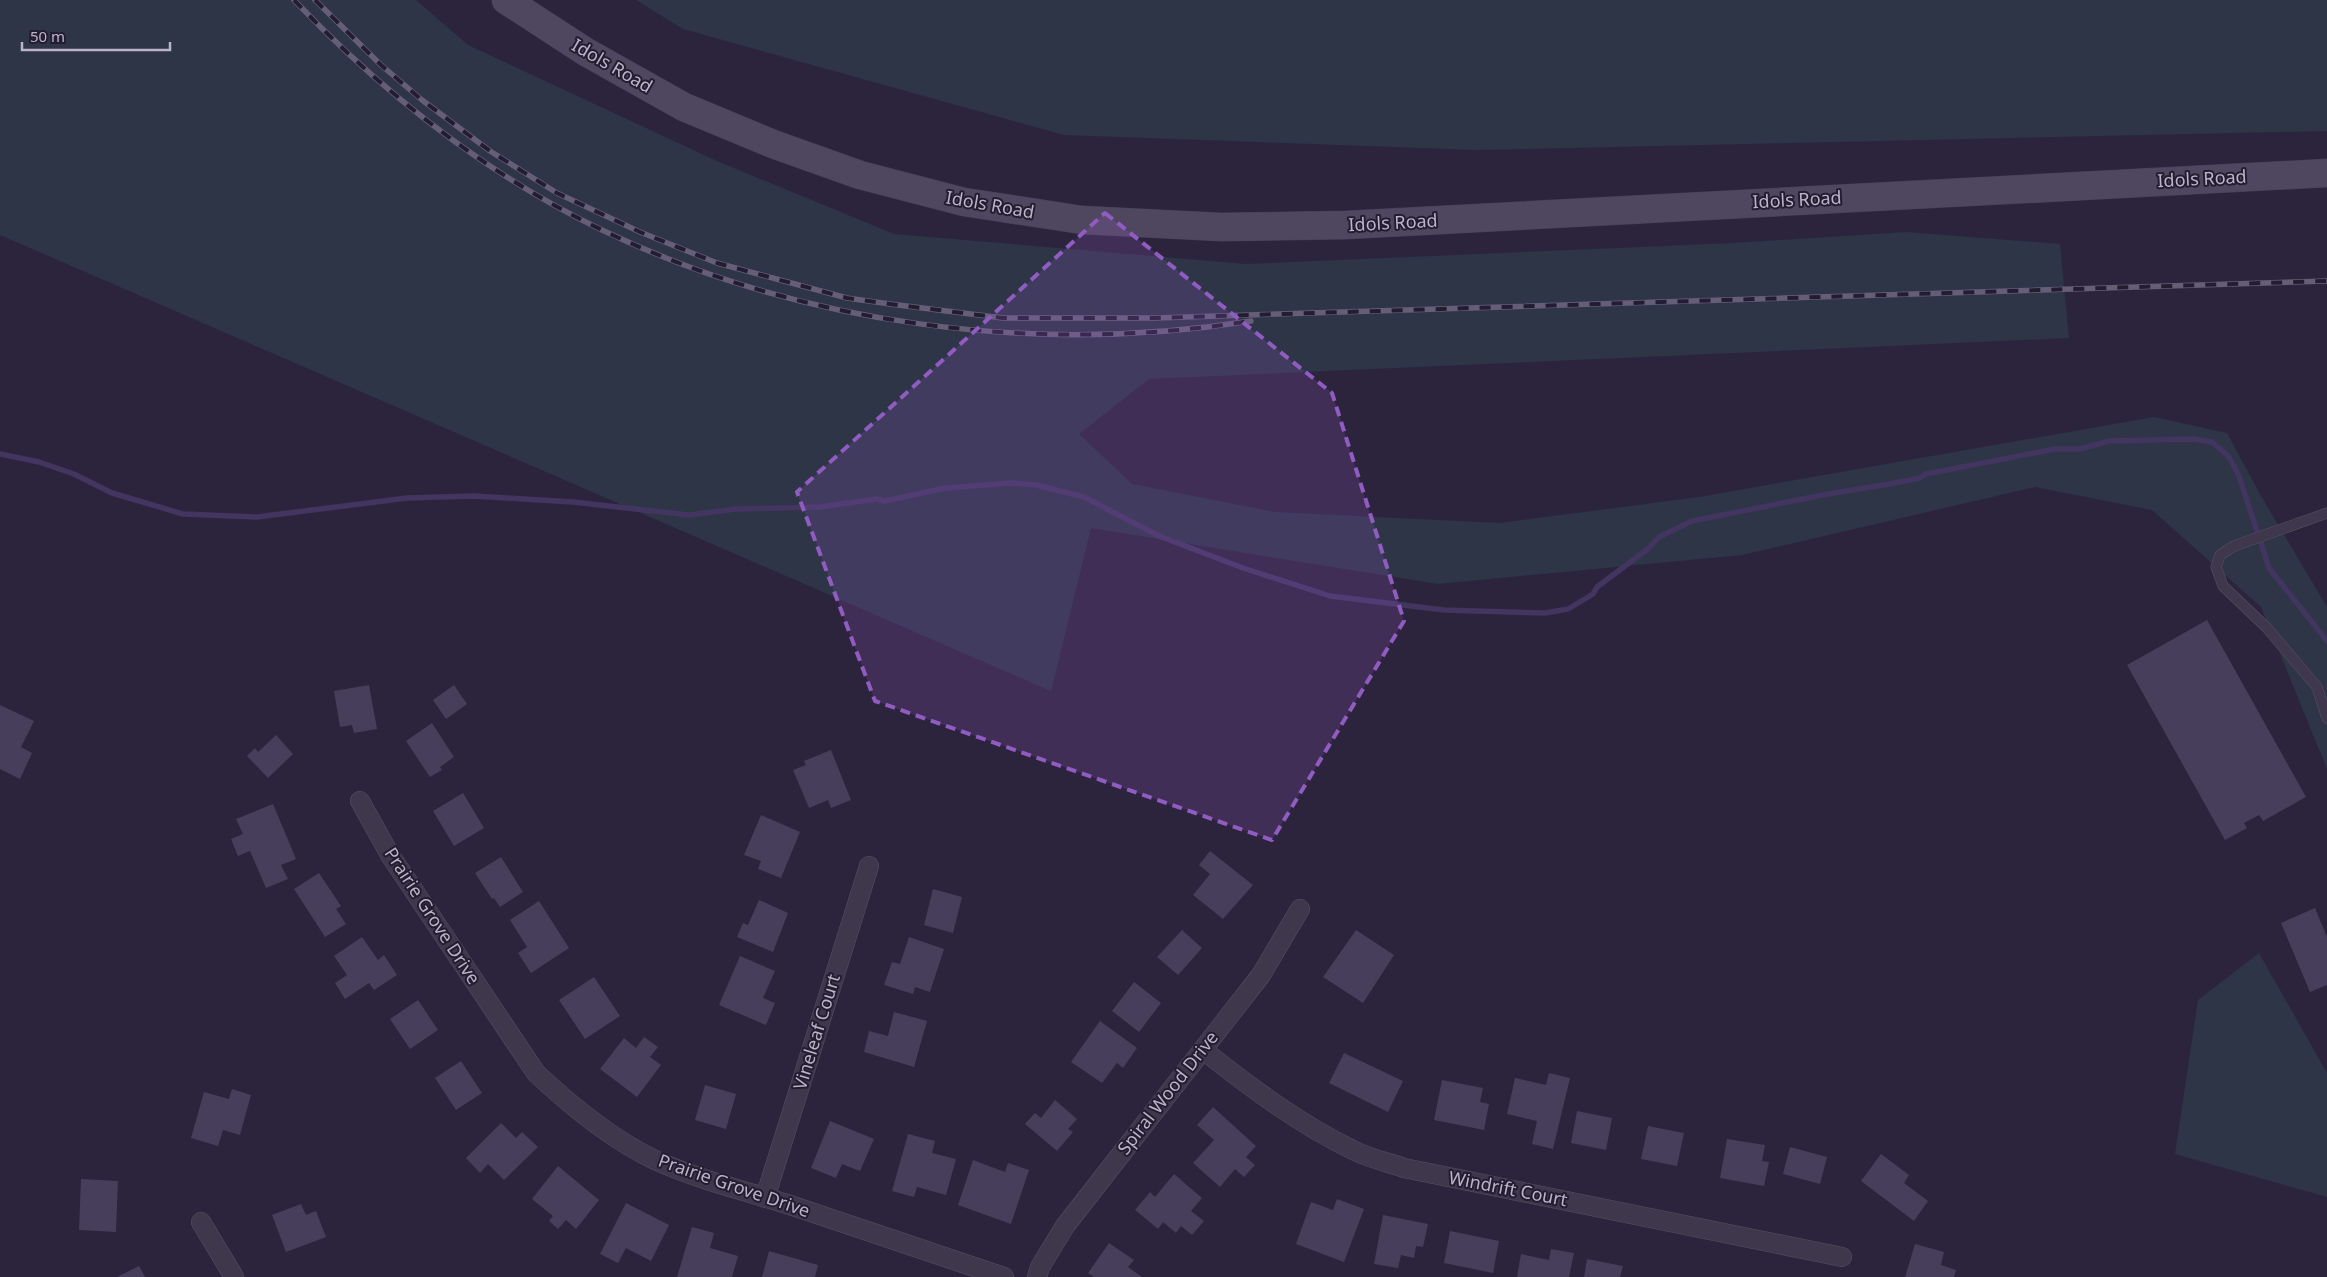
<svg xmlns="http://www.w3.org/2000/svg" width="2327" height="1277" font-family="'Noto Sans',sans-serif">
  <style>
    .green { fill: #2d3547 }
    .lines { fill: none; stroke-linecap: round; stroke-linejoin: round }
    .stream { stroke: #423560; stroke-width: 5.5 }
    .building { fill: #473e5b }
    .lane-casing { stroke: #575065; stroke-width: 11 }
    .street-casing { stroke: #575065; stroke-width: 20 }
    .secondary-casing { stroke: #453e53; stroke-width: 29 }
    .lane { stroke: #3f384d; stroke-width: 10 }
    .street { stroke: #3f384d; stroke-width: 19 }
    .secondary { stroke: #4f4660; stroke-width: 28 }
    .rail-casing { stroke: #665e77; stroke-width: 5.5 }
    .rail { stroke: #241d32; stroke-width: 4; stroke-dasharray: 11; stroke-linecap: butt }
    .marked { fill: #915cc2; fill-opacity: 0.2; stroke: #915cc2; stroke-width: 4; stroke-dasharray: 10 6; stroke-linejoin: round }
    .labels { text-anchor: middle; stroke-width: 4; stroke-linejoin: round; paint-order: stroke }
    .street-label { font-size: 18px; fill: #bbb4c8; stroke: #241d32 }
  </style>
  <rect width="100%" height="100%" fill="#2c243d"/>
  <path class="green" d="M0,0h416l52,45 249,116 177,73 352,30 487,-21 173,-11 154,12 9,94 -920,41 -70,55 53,50 143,28 225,11 199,-26 455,-80 73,16 34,63 66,111v162l-66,-162 -109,-97 -117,-23 -293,68 -304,29 -347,-56 -40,163 -1051,-456z
    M636,0h1691v131l-850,19 -413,-15 -381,-106z
    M2259,953l68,120v124l-152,-43 23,-154z"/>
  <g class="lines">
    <path class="stream" d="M0,454l39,8 35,12 38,19 71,21 74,3 150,-19 67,-2 99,6 116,13 47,-6 84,-2 57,-8 8,2 60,-13 67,-5 24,2 48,12 75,39 84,32 87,28 114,14 101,3 23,-4 25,-15 4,-7 52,-39 10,-11 33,-16 136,-27 62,-10 30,-6 6,-4 129,-25h25l29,-8 84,-2 19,3 17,15 10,19 30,92 58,73"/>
  </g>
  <path class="building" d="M2207,620l99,177 -43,24 -4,-6 -15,8 3,5 -22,12 -98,-175z
    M369,685l8,44 -23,4 -2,-8 -12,2 -6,-36z
    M454,685l13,19 -21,15 -13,-19z
    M0,705l34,16 -13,26 11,6 -12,26 -20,-10z
    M432,723l22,34 -14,10 2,3 -12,7 -24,-36z
    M276,735l17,19 -25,24 -21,-22 8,-8 3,4z
    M831,750l20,50 -20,8 -3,-8 -19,8 -16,-38 13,-5 -2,-4z
    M463,793l21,35 -30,18 -21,-35z
    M273,804l23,55 -15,6 7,14 -22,9 -16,-37 -12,5 -7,-17 12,-5 -7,-15z
    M761,815l39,17 -19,46 -23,-9 3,-8 -17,-6z
    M1210,851l43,34 -30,34 -30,-24 17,-21 -11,-9z
    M501,857l22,35 -23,15 -6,-9 -2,1 -17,-26z
    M319,873l22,33 -5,3 10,15 -21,13 -31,-48z
    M933,889l29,8 -9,36 -29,-8z
    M759,900l29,13 -15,39 -36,-15 6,-14 5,2z
    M539,901l30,47 -38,25 -13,-20 9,-6 -17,-27z
    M2315,908l12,29v48l-17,7 -29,-69z
    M1182,930l20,18 -24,27 -21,-18z
    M1356,930l38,25 -31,48 -40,-26z
    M362,937l16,23 6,-5 13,20 -23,15 -5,-7 -24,16 -10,-16 12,-8 -13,-19z
    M909,937l35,12 -14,43 -15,-5 -2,7 -29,-9 8,-23 8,2z
    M740,956l35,15 -12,27 12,5 -9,22 -47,-20z
    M594,977l26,39 -35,23 -26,-39z
    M1134,982l27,21 -22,29 -27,-21z
    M418,1000l20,30 -28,19 -20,-30z
    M894,1012l33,9 -13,46 -50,-15 5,-21 19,5z
    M1100,1021l37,27 -14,20 -6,-5 -15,20 -31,-21z
    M644,1037l14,10 -8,10 11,8 -24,32 -37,-28 24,-31 12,10z
    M1344,1053l59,28 -15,31 -59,-29z
    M461,1061l21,32 -26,17 -21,-32z
    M1549,1073l21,5 -17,71 -21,-5 5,-23 -30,-7 8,-36 31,7z
    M1442,1080l41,8 -3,14 9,2 -5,26 -50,-10z
    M705,1085l31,9 -10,35 -31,-9z
    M232,1089l19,6 -11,40 -17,-5 -5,16 -27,-8 13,-46 25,7z
    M1055,1100l22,19 -9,10 5,3 -16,19 -32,-27 10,-11 6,5z
    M1213,1107l43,39 -10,11 9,8 -11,12 -9,-8 -15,18 -27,-24 21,-23 -17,-15z
    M1577,1111l35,7 -6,32 -35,-7z
    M830,1121l44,18 -14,32 -18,-7 -6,14 -25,-10z
    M501,1123l15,15 6,-6 16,15 -34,33 -16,-16 -8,9 -14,-15z
    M1648,1126l36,7 -7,33 -36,-7z
    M908,1134l27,7 -3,12 24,6 -10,36 -29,-8 -3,10 -22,-6z
    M1727,1139l38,6 -3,16 7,1 -5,24 -44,-8z
    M1790,1147l37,10 -7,27 -37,-10z
    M1881,1154l28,21 -5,8 24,18 -14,20 -53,-40z
    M973,1160l32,12 3,-9 21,7 -18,54 -53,-19z
    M558,1166l41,34 -23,29 -10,-9 -8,9 -9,-8 4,-5 -21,-17z
    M1174,1174l28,24 -11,13 13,10 -12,14 -11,-9 -5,7 -13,-11 -5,7 -23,-19 15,-18 5,5z
    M81,1179l37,2 -2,51 -37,-2z
    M1337,1199l27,10 -20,53 -48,-18 15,-42 22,8z
    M626,1203l43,22 -18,36 -25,-13 -8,15 -18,-9z
    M301,1204l5,11 10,-4 10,26 -40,15 -14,-37z
    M1383,1215l45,9 -5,23 -7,-1 -2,12 -13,-3 -3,13 -24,-4z
    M692,1227l22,6 -4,15 28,8 -6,21h-55z
    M1450,1231l49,10 -6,32 -49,-10z
    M1109,1243l25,17 -6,7 14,10h-48l-6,-4z
    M1915,1244l29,8 -3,13 15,5 -2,7h-49z
    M1551,1249l23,4 -5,24h-52l4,-23 28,6z
    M769,1251l49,14 -3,12h-53z
    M1587,1259l36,7 -3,11h-36z
    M139,1266l6,11h-28z"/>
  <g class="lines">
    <defs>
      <path id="lane" d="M2327,513l-93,33 -14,9 -4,12 7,19 44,42 50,59 10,31"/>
      <path id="street" d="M360,801l30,54 146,218c35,33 75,66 119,87 46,21 96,32 144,48 68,23 137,46 205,69
        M1203,1050c47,37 96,74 150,100 15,8 34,12 51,18l438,89
        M765,1198l104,-332
        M201,1222l33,55
        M1037,1277l3,-10 25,-41 196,-251 39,-66"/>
      <path id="secondary" d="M506,0l80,52 98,55 89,37 87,31 104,27 118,18 139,7 125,-2 981,-52"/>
    </defs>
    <use href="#lane" class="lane-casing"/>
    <use href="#street" class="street-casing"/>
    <use href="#secondary" class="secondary-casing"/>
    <use href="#lane" class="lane"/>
    <use href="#street" class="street"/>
    <use href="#secondary" class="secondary"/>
    <defs>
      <path id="rail" d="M294,0c89,93 192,174 308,230 198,95 433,125 649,91
        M315,0l66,65 41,35 68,51 67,42 83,39 77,31 130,35 43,6 113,14h152l1172,-37"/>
    </defs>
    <use href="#rail" class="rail-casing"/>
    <use href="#rail" class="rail"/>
  </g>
  <path class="marked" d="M1105,213l227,180 72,228 -132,219 -397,-139 -78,-209z"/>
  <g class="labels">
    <g class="street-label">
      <text transform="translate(612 66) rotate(30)" y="6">Idols Road</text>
      <text transform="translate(2202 179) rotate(-3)" y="6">Idols Road</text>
      <text transform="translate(1797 200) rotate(-3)" y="6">Idols Road</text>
      <text transform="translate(990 205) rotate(10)" y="6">Idols Road</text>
      <text transform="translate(1393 223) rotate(-3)" y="6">Idols Road</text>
      <text transform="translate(432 916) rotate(57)" y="6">Prairie Grove Drive</text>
      <text transform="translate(817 1032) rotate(-73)" y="6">Vineleaf Court</text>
      <text transform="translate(1168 1093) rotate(-52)" y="6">Spiral Wood Drive</text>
      <text transform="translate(734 1186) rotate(19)" y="6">Prairie Grove Drive</text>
      <text transform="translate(1508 1189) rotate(11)" y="6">Windrift Court</text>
    </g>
  </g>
  <path d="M22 42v8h148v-8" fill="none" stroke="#bbb4c8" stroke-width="2.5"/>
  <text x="30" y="42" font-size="15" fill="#bbb4c8" stroke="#241d32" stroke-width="4" paint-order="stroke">50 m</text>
</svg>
